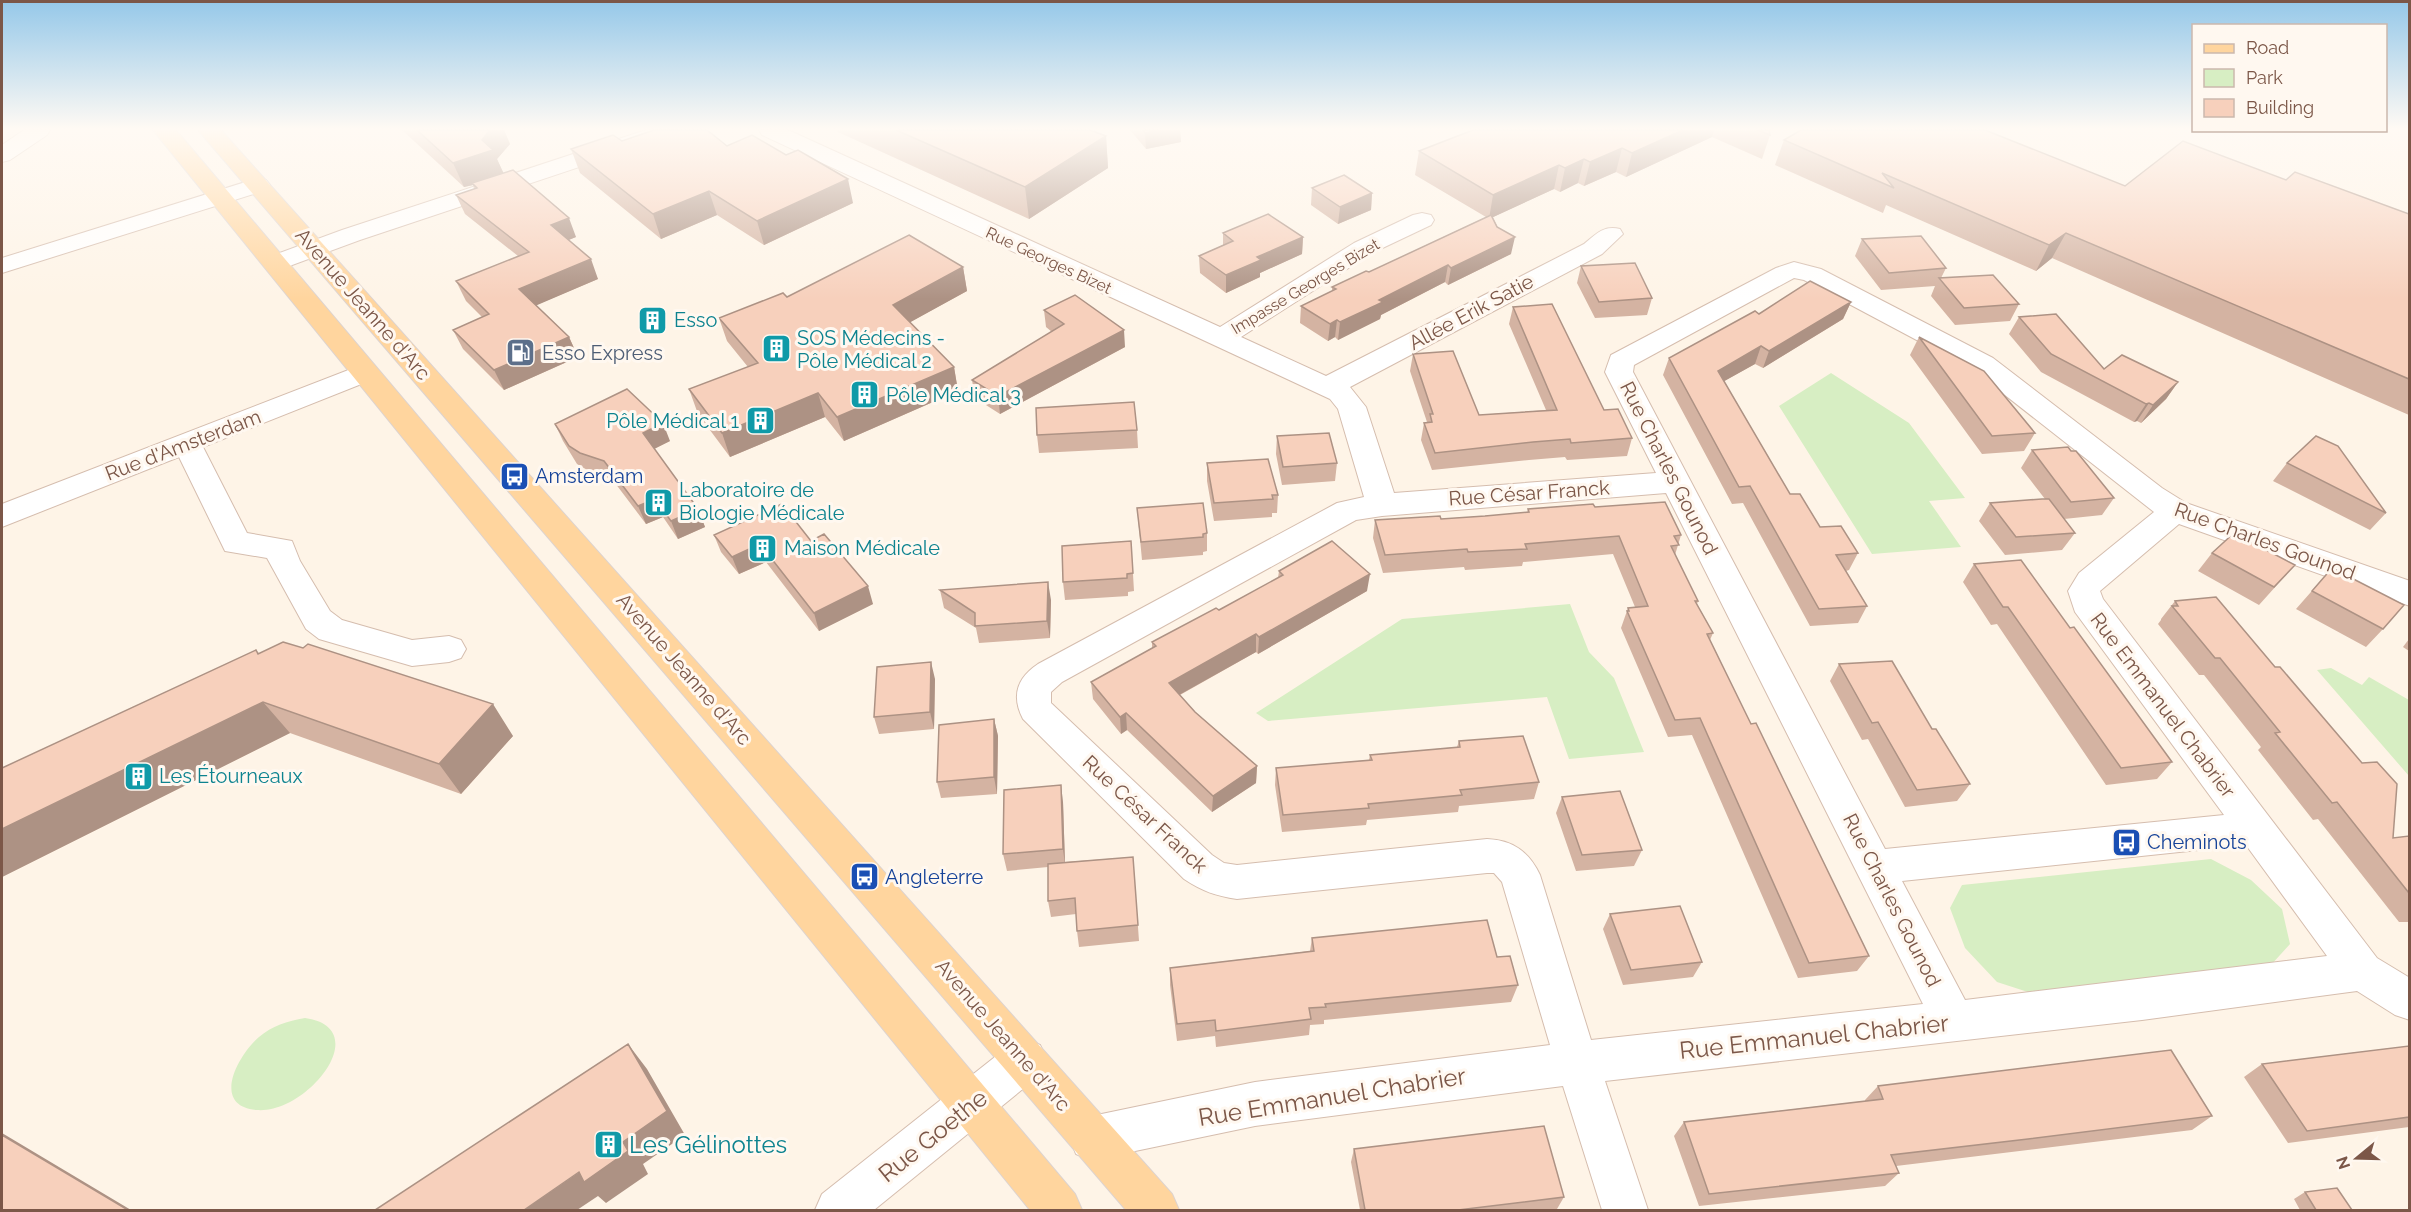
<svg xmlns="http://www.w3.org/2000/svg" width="2411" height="1212" font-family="Raleway,sans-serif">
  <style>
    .green { fill: #d7eec3 }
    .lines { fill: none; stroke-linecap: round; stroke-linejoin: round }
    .minor-casing { stroke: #d5bdae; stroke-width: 2 }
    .major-casing { stroke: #ddd3cf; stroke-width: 2 }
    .minor { fill: #fff; fill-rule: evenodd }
    .major { fill: #ffd59e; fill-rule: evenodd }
    .wall { fill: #d4b3a2 }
    .shaded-wall { fill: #ad9284 }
    .building { fill: #f7d0bc; stroke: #ad9284; stroke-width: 1.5 }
    .labels { text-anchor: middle; stroke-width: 6; stroke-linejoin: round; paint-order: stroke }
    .far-street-label { font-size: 16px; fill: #7c5748; stroke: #fff8f0 }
    .street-label { font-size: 20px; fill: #7c5748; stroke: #fff8f0 }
    .culture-label { font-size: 20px; fill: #0d838f; stroke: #fff8f0; text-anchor: start }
    .service-label { font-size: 20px; fill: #4e5e75; stroke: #fff8f0; text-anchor: start }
    .transit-label { font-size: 20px; fill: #164399; stroke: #fff8f0; text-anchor: start }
    .near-street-label { font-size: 24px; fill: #7c5748; stroke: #fff8f0 }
    .near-culture-label { font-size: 24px; fill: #0d838f; stroke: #fff8f0; text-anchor: start }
  </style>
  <rect width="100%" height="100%" fill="#fef4e7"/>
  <path class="green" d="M1831,373l78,50 56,75 -36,3 32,46 -89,7 -93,-148z
    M1570,604l19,48 25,26 30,74 -75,7 -22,-62 -279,24 -12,-8 146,-94z
    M2331,668l31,17 7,-8 40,23v76l-92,-106z
    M2211,859l40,21 31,29 8,35 -20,22 -239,27 -34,-11 -32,-34 -15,-40 12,-23z
    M305,1018c71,10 2,96 -48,92 -47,-4 -19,-55 2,-73 13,-11 28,-16 46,-19z"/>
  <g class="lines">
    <defs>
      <path id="minor" d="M24,130h26l-3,5 -37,25 -8,2v-17z
        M646,130h32l-3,5 -315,105 -76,28 -9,3 -9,-3 -4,-5 4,-5 76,-28z
        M759,130h29l432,197 134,-84 59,-28 9,-2 9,2 3,5 -3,5 -59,28 -131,84 85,39 258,-132c12,-10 20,-19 36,-15l3,5 -21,20 -252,133 16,20 28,86 262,-20 -51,-101 6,-17 165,-87 18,-6 27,7 172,89 169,130 24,15 224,78v25l-231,-82 -79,67 3,8 274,359 33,20v42l-15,-5 -38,-24 -215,29 -537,61 43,129h-46l-39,-124 -308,40 -163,34 -16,-6 -6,-16 6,-16 16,-6 163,-34 295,-37 -48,-163 -8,-9h-7l-250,26c-21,-3 -35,-8 -53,-20l-161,-160c-12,-23 -6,-41 15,-55l299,-161 27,-6 -26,-88 -8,-10 -568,-264zM1794,278l10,2 169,90 181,142 -75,61 -11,18 7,21 149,203 -339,34 -252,-477 1,-7zM1666,493l257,511 -332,36 -51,-165c-11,-23 -27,-35 -53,-36l-250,26 -13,-2 -12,-8 -161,-152v-11l11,-10 294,-162 26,-4zM2246,845l81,111 -362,44 -63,-119z
        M258,178l8,2 4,5 -4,5 -264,83v-15z
        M364,364l10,3 4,6 -4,6 -171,68 44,86 45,8 8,20 30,50 12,9 70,20 37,-4 12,4 5,9 -5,9 -12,4 -37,4 -93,-27 -13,-10 -39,-71 -42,-7 -46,-94 -177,70v-23z
        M1025,1039l15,6 7,15 -7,15 -166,135h-59l7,-16 188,-149z"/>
      <path id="major" d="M153,130h23l899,1064 7,16h-52z
        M198,130h23l951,1064 7,16h-53z"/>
    </defs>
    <use href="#minor" class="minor-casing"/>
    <use href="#major" class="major-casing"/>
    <use href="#minor" class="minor"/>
    <use href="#major" class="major"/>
  </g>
  <path class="wall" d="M402,130h102l6,14 -13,15 6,14 73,64 -8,3 30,39 -62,26 33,32 9,20 -74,33 -41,-41 -10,-19 29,-13 -16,-16 -10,-20 62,-25 -53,-42 -9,-19 18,-6 -1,-4 -9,2z
    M837,130h253l16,6 2,32 -79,51 -191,-87z
    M1130,130h50l1,12 -35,7z
    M1473,130h296l1,5 -8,24 -50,-22 -86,40 -10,-5 -32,14 -6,-3 -18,9 -6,-3 -61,28 18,37 -63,31 -3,-3 -64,33 -1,4 -42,21 -3,-3 -7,4 -28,-18 1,-17 31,-15v-4l37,-15 117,-55 -71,-42 4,-24z
    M1784,140l341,46 161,-6 123,34v201l-357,-157 -16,13 -150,-66 -3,8 -108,-48z
    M622,141l105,5 126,57 -89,42 -47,-30 -56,24 -81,-66 -9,-24z
    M1312,188l60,5 -1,17 -33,14 -27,-19z
    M1223,233l80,4 -1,17 -42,19v4l-34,16 -26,-20 -1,-17 24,-11z
    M1862,239l84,29 -5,10 78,26 -9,17 -55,4 -24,-29 4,-10 -54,4 -26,-34z
    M1581,266l71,32 -5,17 -52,3 -18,-35z
    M963,267l4,24 -57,31 44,45 4,24 -114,50 -19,-24 -95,40 -32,-43 -9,-25 59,-22 -21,-26 -8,-23 68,-21z
    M1851,302l-8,17 -80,49 -8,-4 -31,17 66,113 30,33 38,26 -9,17 -3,1 21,35 -9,17 -48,3 -67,-123 -11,1 -69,-129 6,-17 90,-44z
    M1513,307l91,103 28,28 -5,18 -60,4 -2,-3 -36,3 -97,10 -11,-30 3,-17 3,-1 -17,-51 3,-17 66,61 67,-5 -37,-86z
    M1044,310l81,37 -125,67 -25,-16 -3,-18 80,-48 -6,-5z
    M2019,317l85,52 74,13 -12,17 -25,24 -4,-2 -3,1 -93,-50 -32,-38z
    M1919,337l116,96 -11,18 -42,3 -72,-99z
    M555,424l115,17 -16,8 44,60 7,18 -27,12 -15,-22 -17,7 -34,-45 -23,-8 -12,-7 -14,-23z
    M1137,430l1,18 -99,5 -2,-18z
    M1277,436l60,27 -2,18 -53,4 -6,-31z
    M2032,450l39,1 43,47 -12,17 -38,4 11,14 -13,17 -57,5 -26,-34 11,-18 55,-4 -24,-31z
    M1207,463l71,32 -1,18h-5v4l-58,4 -7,-40z
    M2287,463l99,50 -16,17 -97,-49z
    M1595,507l86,28 -6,20 23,46 -1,3 16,29 -3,7 41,84 118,232 -12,15 -59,7 -106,-243 -24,2 -47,-109 7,-20 7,-1 -22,-53 -90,8 -1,4 -57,4 -1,-3 -81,6 -10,-35 2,-18 66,-1 86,-6 1,-4z
    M1137,508l70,25v18l-4,1v3l-61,5z
    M714,535l97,6 62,63 -54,27 -53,-69 -27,12 -18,-22z
    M1131,541l3,50 -6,1v4l-63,4 -2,-18z
    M2212,553l83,12 -36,40 -61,-34z
    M1974,564l96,64 102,134 -15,17 -51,6 -109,-161 -6,1 -28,-43z
    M2332,568l51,61 -17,18 -70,-38z
    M1279,571l88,20 -109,63 -2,-2 -76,43 15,17 62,54 -1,17 -44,29 -85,-82 -6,4 -28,-35 -2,-17 61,-34v-6l67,-32 59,-32z
    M940,590l111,10 -1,38 -71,5 -3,-15 -32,-20z
    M2175,601l218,237 16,-2v86h-10l-81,-103 -5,1 -55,-70 3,-3 -57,-72h-5l-41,-51 3,-4v-1z
    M2409,639v12l-6,-4z
    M256,650l3,3 254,83 -52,58 -171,-61 -288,144v-109z
    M1839,664l93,65 38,55 -13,17 -52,6 -37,-68 -6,1 -32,-59z
    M935,679l-1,50 -55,5 -5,-17z
    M994,719l4,17 -1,58 -56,4 -4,-16z
    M1459,741l80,41 -5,17 -75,7 -1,6 -91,8 -1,5 -84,7 -7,-47 1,-17 93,-8 1,-5 87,-8z
    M1562,797l80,53 -8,16 -58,5 -20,-58z
    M1063,802l2,60 68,-5 6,84 -60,6 -2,-16 -1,-17 -25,3 -3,-16v-34l-41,4 -4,-17z
    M1610,914l92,48 -9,15 -70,8 -20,-56z
    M1312,938l185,19 21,28 -7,17 -187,18v4l-14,1 -1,10 -93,12 -1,-11 -38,5 -7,-56v-17l140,-17z
    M2409,1046v81l-121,16 -44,-66 18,-13z
    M1878,1086l334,30 -20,14 -296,36 3,7 -14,13 -186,20 -25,-70 10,-14 181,-21v-1z
    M1354,1149l210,48 -7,12 -9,1h-188l-9,-48z
    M2305,1192l47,18h-52l-6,-11z"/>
  <path class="shaded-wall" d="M490,130h14l6,14 -13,15 7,15 -32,9 1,2 -9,2 -11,-24 29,-23z
    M1159,130h21l1,12 -35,7 -1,-16z
    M1683,130h31l-2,7 -86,40 6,-24z
    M1106,136l2,32 -79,51 -4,-32z
    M1622,148l-6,24 -32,14 6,-24z
    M1584,159l-6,24 -18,9 5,-24z
    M1559,165l-5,24 -65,30 4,-24z
    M848,179l5,24 -89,42 -7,-24z
    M709,191l8,24 -56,24 -8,-25z
    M1372,193l-1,17 -33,14 2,-17z
    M569,218l7,19 -17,7 -8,-19z
    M2066,233l-14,25 -16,13 13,-26z
    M1303,237l-1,17 -42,19v4l-34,16v-18l31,-18z
    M1515,237l-4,17 -63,31 3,-17z
    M591,259l7,20 -70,30 -9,-20z
    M1448,265l-3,17 -64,33 -1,4 -42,21 2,-18 39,-22z
    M963,267l4,24 -69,38 -5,-24z
    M1851,302l-8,17 -80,49 6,-17z
    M1337,320l-2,17 -7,4 2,-17z
    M1124,330l1,17 -125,67 -2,-18z
    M569,337l9,20 -74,33 -10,-20z
    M1761,346l-6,18 -43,24 6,-17z
    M954,367l4,24 -114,50 -7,-24z
    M2178,382l-12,17 -25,24 12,-18z
    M818,393l7,24 -95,40 -8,-24z
    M2149,403l-12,18 -3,1 12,-18z
    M663,423l7,18 -20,10 -7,-18z
    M655,499l8,18 -17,7 -8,-18z
    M698,509l7,18 -27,12 -7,-18z
    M760,544l6,18 -27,12 -7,-17z
    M1370,574l-3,17 -109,63 1,-17z
    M1048,582l3,18 -1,38 -3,-17z
    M868,586l5,18 -54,27 -5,-18z
    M1256,634v18l-86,48 -1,-17z
    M931,662l4,17 -1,50 -4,-17z
    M263,702l27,31 -288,144v-48z
    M493,704l20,32 -52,58 -22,-30z
    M1126,713l1,17 -6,4 -1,-17z
    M994,719l4,17 -1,58 -3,-17z
    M1257,766l-1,17 -44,29 1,-16z
    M1061,785l2,17 2,63 -2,-16z
    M628,1044l19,25 38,66 -42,29 5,10 -42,29 -8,-7 -21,14h-53l99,-68z
    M2,1133l129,77h-3l-126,-75z"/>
  <path class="building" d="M417,130h73l-8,10 11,10 -40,13z
    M654,130h53l20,16 25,-11 34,20 12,-5 50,29 -91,42 -48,-30 -56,23 -82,-65 42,-14 9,6z
    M896,130h194l16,6 -81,51z
    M1143,130h16l-14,3z
    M1473,130h210l-51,23 -10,-5 -32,14 -6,-3 -19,9 -6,-3 -66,30 -74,-44z
    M1758,130h11l1,5z
    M1801,130h184l140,56 58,-45 103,39 9,-8 114,42v165l-343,-146 -17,12 -167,-72 12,15 -110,-48z
    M513,170l56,48 -18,7 40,34 -72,30 50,48 -75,33 -41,-40 36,-16 -33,-33 73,-29 -73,-57 21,-7 -5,-5z
    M1344,175l28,18 -32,14 -28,-19z
    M1268,214l35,23 -46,20 4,3 -35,15 -27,-19 34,-15 -10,-8z
    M1491,215l6,12 18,10 -64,31 -3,-3 -69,35 4,2 -43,20 -3,-2 -7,4 -29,-18 35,-17 -4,-2 34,-16 3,1z
    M909,235l54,32 -70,38 61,62 -117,50 -19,-24 -96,40 -33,-44 69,-26 -39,-45 64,-25 4,4z
    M1921,236l25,32 -57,5 -27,-34z
    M1635,263l17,35 -53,4 -18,-36z
    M1993,275l26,29 -55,4 -25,-30z
    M1810,281l41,21 -82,49 -8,-5 -43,25 72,123h10l20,33 21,-1 17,27 -22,2 31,51 -48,3 -69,-123 -11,1 -70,-129 86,-47 4,3z
    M1075,295l49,35 -126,66 -26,-16 92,-56 -20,-14z
    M1552,304l52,106 14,-1 14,29 -61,5 -1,-4 -37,3 -98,11 -11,-30 8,-1 -2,-8h3l-20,-60 40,-3 26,64 78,-5 -44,-103z
    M2056,314l48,55 18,-14 56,27 -25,23 -4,-2 -3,1 -95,-50 -32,-37z
    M1919,337l65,34 51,62 -43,3z
    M627,389l36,34 -20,10 55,76 -27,12 -16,-22 -17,7 -34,-45 -24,-8 -11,-7 -14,-22z
    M1134,402l3,28 -100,5 -1,-27z
    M1329,433l8,30 -54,4 -6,-31z
    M2316,436l22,10 48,67 -99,-50z
    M2068,447l3,4h5l38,47 -43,4 -39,-52z
    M1268,459l10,36h-6l1,4 -59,4 -7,-40z
    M2042,499h7l26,34 -59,4 -26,-34z
    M1665,502l16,33 -7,1 5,9 -8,1 27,55h-3l18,32 -6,1 44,90 5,-1 113,233 -60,7 -109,-245 -25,2 -48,-109h2l-1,-3 20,-2 -29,-70 -94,8 2,5 -59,3 -1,-3 -82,6 -10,-35 65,-4 1,3 44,-3 44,-4 -1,-3 65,-5 2,3z
    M1203,503l4,30 -4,1v3l-62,5 -4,-34z
    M782,504l29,37 13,-7 44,52 -54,27 -54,-69 -28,13 -18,-22z
    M2234,533l61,32 -21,22 -62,-34z
    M1131,541l2,32 -6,1v4l-64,4 -1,-36z
    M1332,541l38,33 -111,63 -3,-3 -87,49 26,29 62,54 -44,30 -87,-83 -6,4 -29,-35 65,-36 -4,-4 64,-34 3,2 64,-35 -4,-4z
    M2021,560l49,68 4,-1 98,135 -51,6 -113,-161h-5l-29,-43z
    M2332,568l72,37 -21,24 -71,-38z
    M1048,582l-1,39 -72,5v-13l-35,-23z
    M2216,597l59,70h5l82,96 15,-1 20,22 -4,54 16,-2v57l-72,-91 -5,1 -57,-70 5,-1 -60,-74h-5l-43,-52h6l-3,-5z
    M283,642l20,6 5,-4 185,60 -54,60 -176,-62 -261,127v-61l254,-118 2,4z
    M1892,661l40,68h4l34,55 -53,6 -39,-68 -6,1 -33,-59z
    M931,662l-1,50 -56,5 3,-50z
    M994,719v58l-57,5 2,-57z
    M1523,736l16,46 -79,8 2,5 -94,9 1,4 -86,7 -7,-47 96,-8 -2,-5 90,-8 -1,-6z
    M1061,785l2,64 -60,5 1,-64z
    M1620,791l22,59 -60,5 -20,-58z
    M1133,857l5,68 -61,6 -2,-33 -27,3v-37z
    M1680,906l22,56 -71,8 -21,-56z
    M1487,920l10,37 13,-1 8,29 -193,19 1,3 -17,1 2,11 -95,12 -1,-11 -38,4 -7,-56 144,-17 -2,-13z
    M628,1044l39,67 -44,31 5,9 -44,31 -5,-10 -55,38h-149z
    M2409,1046v71l-102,14 -45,-67z
    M2171,1050l41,66 -184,23 -137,16 8,18 -190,21 -25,-72 199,-23 -5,-13z
    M1544,1126l20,71 -106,13h-93l-11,-61z
    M2,1135l126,75h-126z
    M2337,1188l15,22h-36l-11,-18z"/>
  <linearGradient id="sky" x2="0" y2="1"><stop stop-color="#95c8e9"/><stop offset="0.43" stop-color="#fffaf4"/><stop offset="1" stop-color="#fffaf4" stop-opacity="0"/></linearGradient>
  <rect width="2411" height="299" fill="url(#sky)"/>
  <defs>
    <symbol id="building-square" viewBox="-11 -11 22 22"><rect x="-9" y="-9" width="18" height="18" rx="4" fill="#0f9aa8" stroke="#fff8f0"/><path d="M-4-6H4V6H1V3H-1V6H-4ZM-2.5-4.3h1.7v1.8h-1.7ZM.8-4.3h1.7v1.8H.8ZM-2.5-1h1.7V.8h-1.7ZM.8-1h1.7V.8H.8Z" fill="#fff"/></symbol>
    <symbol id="fuel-square" viewBox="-11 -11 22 22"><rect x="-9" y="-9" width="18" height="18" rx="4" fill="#5c6f8a" stroke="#fff8f0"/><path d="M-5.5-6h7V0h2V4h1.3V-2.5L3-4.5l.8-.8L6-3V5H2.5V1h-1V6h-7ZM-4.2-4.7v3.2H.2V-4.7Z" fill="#fff"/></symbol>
    <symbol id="bus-square" viewBox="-11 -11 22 22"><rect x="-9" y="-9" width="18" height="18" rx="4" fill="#1a4fb4" stroke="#fff8f0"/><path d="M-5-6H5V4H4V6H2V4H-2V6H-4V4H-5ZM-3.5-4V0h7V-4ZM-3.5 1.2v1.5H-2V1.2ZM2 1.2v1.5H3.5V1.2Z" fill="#fff"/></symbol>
  </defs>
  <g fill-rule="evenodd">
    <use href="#building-square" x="636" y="304" width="33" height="33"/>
    <use href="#building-square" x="760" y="332" width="33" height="33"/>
    <use href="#fuel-square" x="504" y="336" width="33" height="33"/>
    <use href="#building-square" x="848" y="378" width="33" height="33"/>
    <use href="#building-square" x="744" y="404" width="33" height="33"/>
    <use href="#bus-square" x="498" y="460" width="33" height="33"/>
    <use href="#building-square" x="642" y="486" width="33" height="33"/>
    <use href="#building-square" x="746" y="532" width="33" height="33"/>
    <use href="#building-square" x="122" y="760" width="33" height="33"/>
    <use href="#bus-square" x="2110" y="826" width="33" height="33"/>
    <use href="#bus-square" x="848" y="860" width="33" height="33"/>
    <use href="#building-square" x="592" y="1128" width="33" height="33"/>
  </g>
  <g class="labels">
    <g class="far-street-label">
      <text transform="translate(1049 260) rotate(25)" y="6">Rue Georges Bizet</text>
      <text transform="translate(1305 286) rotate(-31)" y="6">Impasse Georges Bizet</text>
    </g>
    <g class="street-label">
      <text transform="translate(363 304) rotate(49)" y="7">Avenue Jeanne d'Arc</text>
      <text transform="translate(1471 312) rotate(-28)" y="7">Allée Erik Satie</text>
      <text transform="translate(183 445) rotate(-21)" y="7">Rue d'Amsterdam</text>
      <text transform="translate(1669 468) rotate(63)" y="7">Rue Charles Gounod</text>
      <text transform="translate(1529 493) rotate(-4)" y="7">Rue César Franck</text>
      <text transform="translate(2265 541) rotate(20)" y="7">Rue Charles Gounod</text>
      <text transform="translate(684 669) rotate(49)" y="7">Avenue Jeanne d'Arc</text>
      <text transform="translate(2163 705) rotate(53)" y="7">Rue Emmanuel Chabrier</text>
      <text transform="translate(1145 814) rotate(43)" y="7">Rue César Franck</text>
      <text transform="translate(1892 900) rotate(63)" y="7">Rue Charles Gounod</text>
      <text transform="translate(1003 1035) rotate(49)" y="7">Avenue Jeanne d'Arc</text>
    </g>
    <g class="culture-label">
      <text x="674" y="327">Esso</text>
      <text x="797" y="345">SOS Médecins -<tspan x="797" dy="23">Pôle Médical 2</tspan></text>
      <text x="886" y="402">Pôle Médical 3</text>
      <text x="739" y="428" text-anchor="end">Pôle Médical 1</text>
      <text x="679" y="497">Laboratoire de<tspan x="679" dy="23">Biologie Médicale</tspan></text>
      <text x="784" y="555">Maison Médicale</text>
      <text x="159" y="783">Les Étourneaux</text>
    </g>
    <g class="service-label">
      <text x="542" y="360">Esso Express</text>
    </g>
    <g class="transit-label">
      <text x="535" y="483">Amsterdam</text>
      <text x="2147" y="849">Cheminots</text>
      <text x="885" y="884">Angleterre</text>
    </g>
    <g class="near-street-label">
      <text transform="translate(1814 1037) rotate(-6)" y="8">Rue Emmanuel Chabrier</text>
      <text transform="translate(1332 1097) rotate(-9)" y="8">Rue Emmanuel Chabrier</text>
      <text transform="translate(933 1136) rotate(-39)" y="8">Rue Goethe</text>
    </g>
    <g class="near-culture-label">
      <text x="629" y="1153">Les Gélinottes</text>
    </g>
  </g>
  <rect width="2411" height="1212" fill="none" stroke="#7c5748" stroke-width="6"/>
  <rect x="2192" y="24" width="195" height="108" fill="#fff8f0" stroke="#cbb8ad" stroke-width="1.5"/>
  <rect x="2204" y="44" width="30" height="9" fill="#ffd59e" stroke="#cbb8ad" stroke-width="1.5"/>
  <text x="2246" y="54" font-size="18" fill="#7c5748">Road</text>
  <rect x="2204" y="69" width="30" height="18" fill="#d7eec3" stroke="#cbb8ad" stroke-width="1.5"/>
  <text x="2246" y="84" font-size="18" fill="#7c5748">Park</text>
  <rect x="2204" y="99" width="30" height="18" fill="#f7d0bc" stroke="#cbb8ad" stroke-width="1.5"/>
  <text x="2246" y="114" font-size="18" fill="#7c5748">Building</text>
  <g transform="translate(2357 1158) rotate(251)" stroke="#fff8f0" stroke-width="4.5" paint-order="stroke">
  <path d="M0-4.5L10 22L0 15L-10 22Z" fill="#7c5748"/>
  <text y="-9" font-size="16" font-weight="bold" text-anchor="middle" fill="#7c5748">N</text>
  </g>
</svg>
